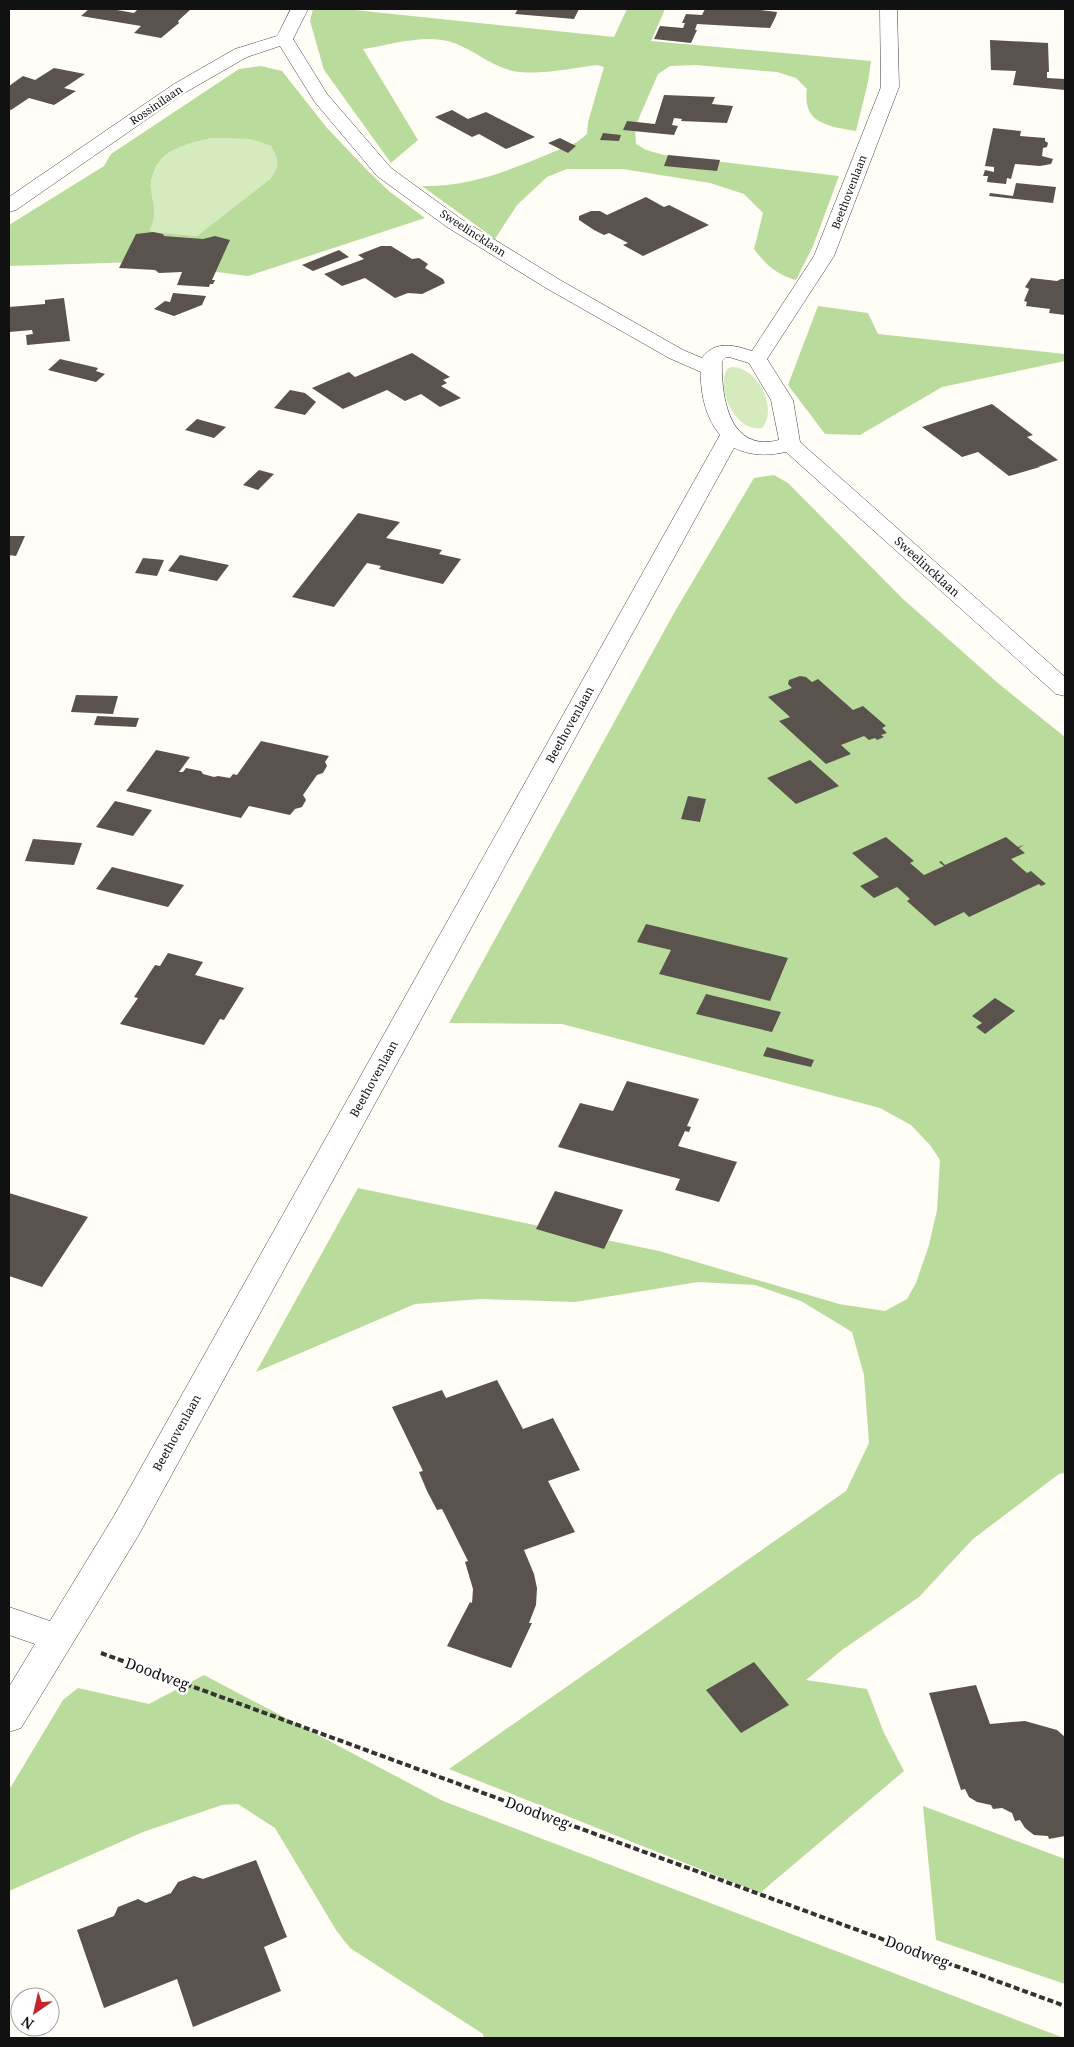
<svg xmlns="http://www.w3.org/2000/svg" width="1074" height="2047" font-family="'Noto Serif',serif">
  <style>
    .green { fill: #d5ebbd }
    .forest { fill: #b9dc9c; fill-rule: evenodd }
    .building { fill: #5a524d }
    .lines { fill: none; stroke-linecap: round; stroke-linejoin: round }
    .street-casing { stroke: #444; stroke-width: 1 }
    .path { stroke: #333; stroke-width: 4; stroke-dasharray: 6 3; stroke-linecap: butt }
    .street { fill: #fff; fill-rule: evenodd }
    .labels { text-anchor: middle; stroke-width: 5; stroke-linejoin: round; paint-order: stroke }
    .far-street-label { font-size: 11px; fill: #111; stroke: #fff }
    .street-label { font-size: 12px; fill: #111; stroke: #fff }
    .near-street-label { font-size: 15px; fill: #111; stroke: #fff }
  </style>
  <rect width="100%" height="100%" fill="#fffdf5"/>
  <path class="green" d="M212,138l38,1 21,7c8,15 9,19 -1,33l-73,57 -44,-4 -3,-2c8,-20 3,-22 1,-42 -1,-5 1,-10 3,-15 8,-25 35,-30 58,-35z
    M731,367c26,-1 48,41 31,61 -27,5 -46,-39 -35,-59z"/>
  <path class="forest" d="M313,9h32l269,28 13,-28h38l-14,32 220,20 -3,21 -12,49c-27,-5 -54,-7 -49,-42l-11,-11 -19,-6 -81,-7 -26,1 -12,8 -23,53 1,17 10,6 18,5 175,21 -26,70 -17,34c-19,-5 -31,-16 -42,-31l9,-36 -19,-19 -34,-11 -87,-14h-56l-20,8 -30,28 -22,34 -73,-53c56,1 105,-23 155,-44l10,-8 1,-12 16,-55 -7,-2c-26,3 -58,11 -84,6 -22,-5 -37,-20 -59,-28 -28,-10 -62,2 -91,6l55,91 -27,23 -67,-93 -14,-49z
    M261,66l21,5 45,57 41,43 22,21 35,26 -177,58 -108,-14 -131,4v-41l95,-59 7,-12 122,-81 6,-4zM212,138l38,1 21,7c8,15 9,19 -1,33l-73,57 -44,-4 -3,-2c8,-19 3,-23 1,-42 -1,-6 1,-11 3,-16 8,-24 36,-29 58,-34z
    M818,306l50,7 10,21 187,20v7l-123,26 -82,48 -35,-1 -37,-49z
    M774,475l14,8 115,116 96,85 66,53v736l-6,1 -86,65 -54,58 -77,53 -36,30 61,9 17,44 20,38 -144,122 -311,-124 397,-278 23,-48 -5,-68 -12,-43 -51,-31 -46,-16 -57,-3 -123,20 -94,-3 -66,5 -159,68 102,-184 301,63 180,53 46,7 22,-12 9,-16 13,-38 8,-35 3,-50 -10,-15 -19,-20 -31,-17 -318,-84 -113,-1 225,-410 80,-135z
    M204,1675l239,126 621,237h-580l-1,-4 -133,-86 -14,-18 -61,-102 -37,-24 -16,1 -79,27 -134,59v-101l54,-90 15,-12 71,16z
    M923,1806l142,53v125l-129,-44z"/>
  <path class="building" d="M89,9h22l23,4 4,-4h53l-13,12 1,2 -18,15 -27,-5 7,-7 -60,-10z
    M518,9h61l-5,10 -59,-5z
    M705,9h47l25,3 -1,4 -6,12 -73,-4 -2,6h2l-6,13 -37,-4 6,-13 23,2 2,-5h-3l4,-9 16,1z
    M990,40l58,3 1,29h-2v6l18,1v11l-52,-5 3,-14 -25,-1z
    M54,68l31,6 -21,14 12,3 -22,14 -25,-7 -18,12 -2,-1v-23l14,-10 12,4z
    M664,95l51,2 -3,7 21,2 -6,17 -46,-2 1,-2 -8,-1 -2,7 6,1 -4,9 -51,-5 4,-9 28,3z
    M452,110l16,9 18,-7 49,25 -29,12 -27,-15 -7,3 -37,-20z
    M993,128l28,3 -1,5 25,2v3l3,2 -1,4 -4,1 -1,8 11,3 -2,5 -11,2 -25,-2 -4,15 -4,-1 -1,6 -19,-2 1,-6h-5l2,-6 9,2v-5l-9,-1z
    M603,133l18,2 -2,6 -19,-1z
    M560,138l16,8 -8,7 -20,-10z
    M668,155l52,5 -3,11 -53,-5z
    M1016,183l40,4 -3,16 -64,-7 1,-3 23,3z
    M646,197l18,10 5,-2 40,20 -66,31 -20,-11 5,-2 -19,-10 -5,2 -10,-5 -15,-10v-4l12,-5h9l7,4z
    M153,232l10,2 1,2 39,3 12,-3 15,4 -18,40h3l-2,4h-3l-1,3 -32,-2 5,-13 -23,1 -4,-3 -36,-2 17,-34z
    M381,246h10l21,13 7,-1 9,6 -3,4 18,11 2,4 -23,11 -14,-1 -13,5 -30,-20 -23,8 -18,-12 40,-15 -6,-4z
    M339,250l10,7 -36,14 -11,-6z
    M1031,278l26,3 4,-2h4v36l-16,-2 1,-4 -24,-3 1,-4 -3,-1 5,-12 -4,-2z
    M173,293l33,3 -4,9 -28,11 -20,-7 11,-8 5,1z
    M64,298l6,43 -43,4 -1,-10 7,-1 -1,-4 -23,2v-25l36,-3v-4z
    M412,353l38,24 -7,3 4,3 -6,3 20,12 -21,9 -19,-13 -16,7 -18,-11 -44,19 -31,-21 37,-16 6,5z
    M60,359l38,9 -2,3 9,3 -9,8 -48,-12z
    M290,390l15,3 11,9 -11,13 -31,-7z
    M992,404l41,31 -6,2 31,23 -20,7h2l-31,9 -31,-24 -16,5 -40,-30z
    M197,419l29,8 -12,11 -29,-8z
    M259,470l15,4 -16,16 -15,-5z
    M358,513l42,9 -14,16 56,12 -3,4 22,5 -18,25 -64,-15 2,-3 -14,-3 -33,44 -42,-10z
    M9,536h16l-9,20 -7,-1z
    M180,555l49,10 -12,16 -49,-10z
    M143,558l21,2 -7,16 -22,-3z
    M800,676l6,1 6,5 6,-3 35,31 10,-4 23,20 -4,2 5,5 -6,2 3,2 -7,3 -2,-2 -6,2 -5,-4 -23,9 10,9 -25,10 -47,-43 11,-4 -22,-20 24,-9 -4,-4 1,-4z
    M76,695l42,1 -5,18 -42,-2z
    M97,716l42,2 -3,9 -42,-2z
    M261,741l68,15 -4,6 2,4 -4,7 -6,2 -14,20 3,5 -4,7 -7,2 -5,6 -41,-9 -8,12 -115,-27 30,-41 34,7 -11,15h4l3,-4 15,3 2,3 11,3 4,-1 12,2 3,-4 4,1z
    M810,760l29,26 -43,18 -29,-26z
    M688,796l18,3 -6,23 -19,-3z
    M115,801l37,9 -19,26 -37,-9z
    M886,837l28,24 -4,2 14,12 20,-9 -5,-4 2,-1 4,4 61,-28 12,10 6,-2 -5,3 6,5 -14,6 16,14 4,-2 15,13 -5,2 -2,-2 -70,33 -5,-5 -29,14 -28,-25 3,-2 -13,-12 -23,11 -14,-12 19,-9 -27,-24z
    M33,839l49,4 -8,22 -49,-4z
    M112,867l72,18 -16,22 -72,-18z
    M646,924l142,34 -18,43 -111,-27 12,-24 -34,-8z
    M168,953l35,9 -8,13 49,13 -20,32 -4,-1 -16,26 -84,-21 18,-26 -4,-1 21,-32 5,1z
    M706,994l75,18 -9,20 -76,-18z
    M995,998l20,13 -30,23 -9,-7 6,-4 -10,-7z
    M767,1047l47,13 -3,7 -48,-11z
    M627,1081l72,18 -12,27 4,1 -2,5 -4,-1 -7,15 59,16 -18,40 -44,-12 5,-11 -122,-32 22,-44 33,8z
    M555,1191l68,19 -19,39 -68,-20z
    M9,1193l79,24 -46,70 -33,-11z
    M497,1380l26,49 30,-11 27,52 -32,11 27,51 -51,18 10,24 3,14 -1,17 -7,18h3l-21,45 -64,-22 23,-44 2,1 1,-14 -8,-27 3,-1 -26,-52 -5,1 -10,-19 -8,-19 4,-1 -31,-64 50,-17 4,8z
    M754,1662l35,43 -48,28 -35,-43z
    M976,1685l14,39 35,-3 32,9 8,7v99l-16,3 -1,-3 -14,-1 -9,-7 -5,-8 -5,1 -3,-8 -10,-5 -9,1 -2,-4 -14,-3 -8,-5 -4,-8 -4,1 -32,-97z
    M256,1860l31,77 -23,10 17,44 -88,36 -16,-48 -73,29 -27,-78 37,-14 4,-9 20,-8 8,4 25,-10 7,-11 16,-6 9,3z"/>
  <g class="lines">
    <defs>
      <path id="street" d="M291,9h17l-15,30 34,55 64,74 70,51 99,61 123,70 19,8c13,-18 32,-13 50,-7l62,-95 67,-169 -1,-78h17l2,78 -65,169 -67,103 26,41 7,42 265,235v19l-9,-2 -270,-242c-19,4 -34,4 -52,-4l-596,1088 -117,192 -12,4v-45l26,-43 -26,-9v-28l41,14 64,-105 606,-1081c-14,-17 -20,-41 -19,-63l-32,-14 -123,-70 -99,-61 -70,-51 -63,-75 -34,-55 -33,11 -61,35 -170,118 -7,2v-15l165,-113 61,-35 42,-13zM726,357h3l20,6 22,37 8,40c-50,13 -58,-43 -57,-79z"/>
    </defs>
    <use href="#street" class="street-casing"/>
    <path class="path" d="M101,1653l964,353"/>
    <use href="#street" class="street"/>
  </g>
  <g class="labels">
    <g class="far-street-label">
      <text transform="translate(156 105) rotate(-34)" y="4">Rossinilaan</text>
      <text transform="translate(849 192) rotate(-69)" y="4">Beethovenlaan</text>
      <text transform="translate(473 233) rotate(33)" y="4">Sweelincklaan</text>
    </g>
    <g class="street-label">
      <text transform="translate(927 567) rotate(42)" y="4">Sweelincklaan</text>
      <text transform="translate(570 725) rotate(-61)" y="4">Beethovenlaan</text>
      <text transform="translate(374 1079) rotate(-61)" y="4">Beethovenlaan</text>
      <text transform="translate(177 1433) rotate(-61)" y="4">Beethovenlaan</text>
    </g>
    <g class="near-street-label">
      <text transform="translate(157 1674) rotate(20)" y="5">Doodweg</text>
      <text transform="translate(537 1813) rotate(20)" y="5">Doodweg</text>
      <text transform="translate(917 1952) rotate(20)" y="5">Doodweg</text>
    </g>
  </g>
  <rect width="1074" height="2047" fill="none" stroke="#111111" stroke-width="20"/>
  <g transform="translate(35 2012) rotate(214)"><circle r="24" fill="#ffffff" stroke="#a0a0a0"/>
  <path d="M0-4L9 19L0 12L-9 19Z" fill="#c4262e"/>
  <text y="-8" font-size="14" font-weight="bold" text-anchor="middle" fill="#111111">N</text>
  </g>
</svg>
